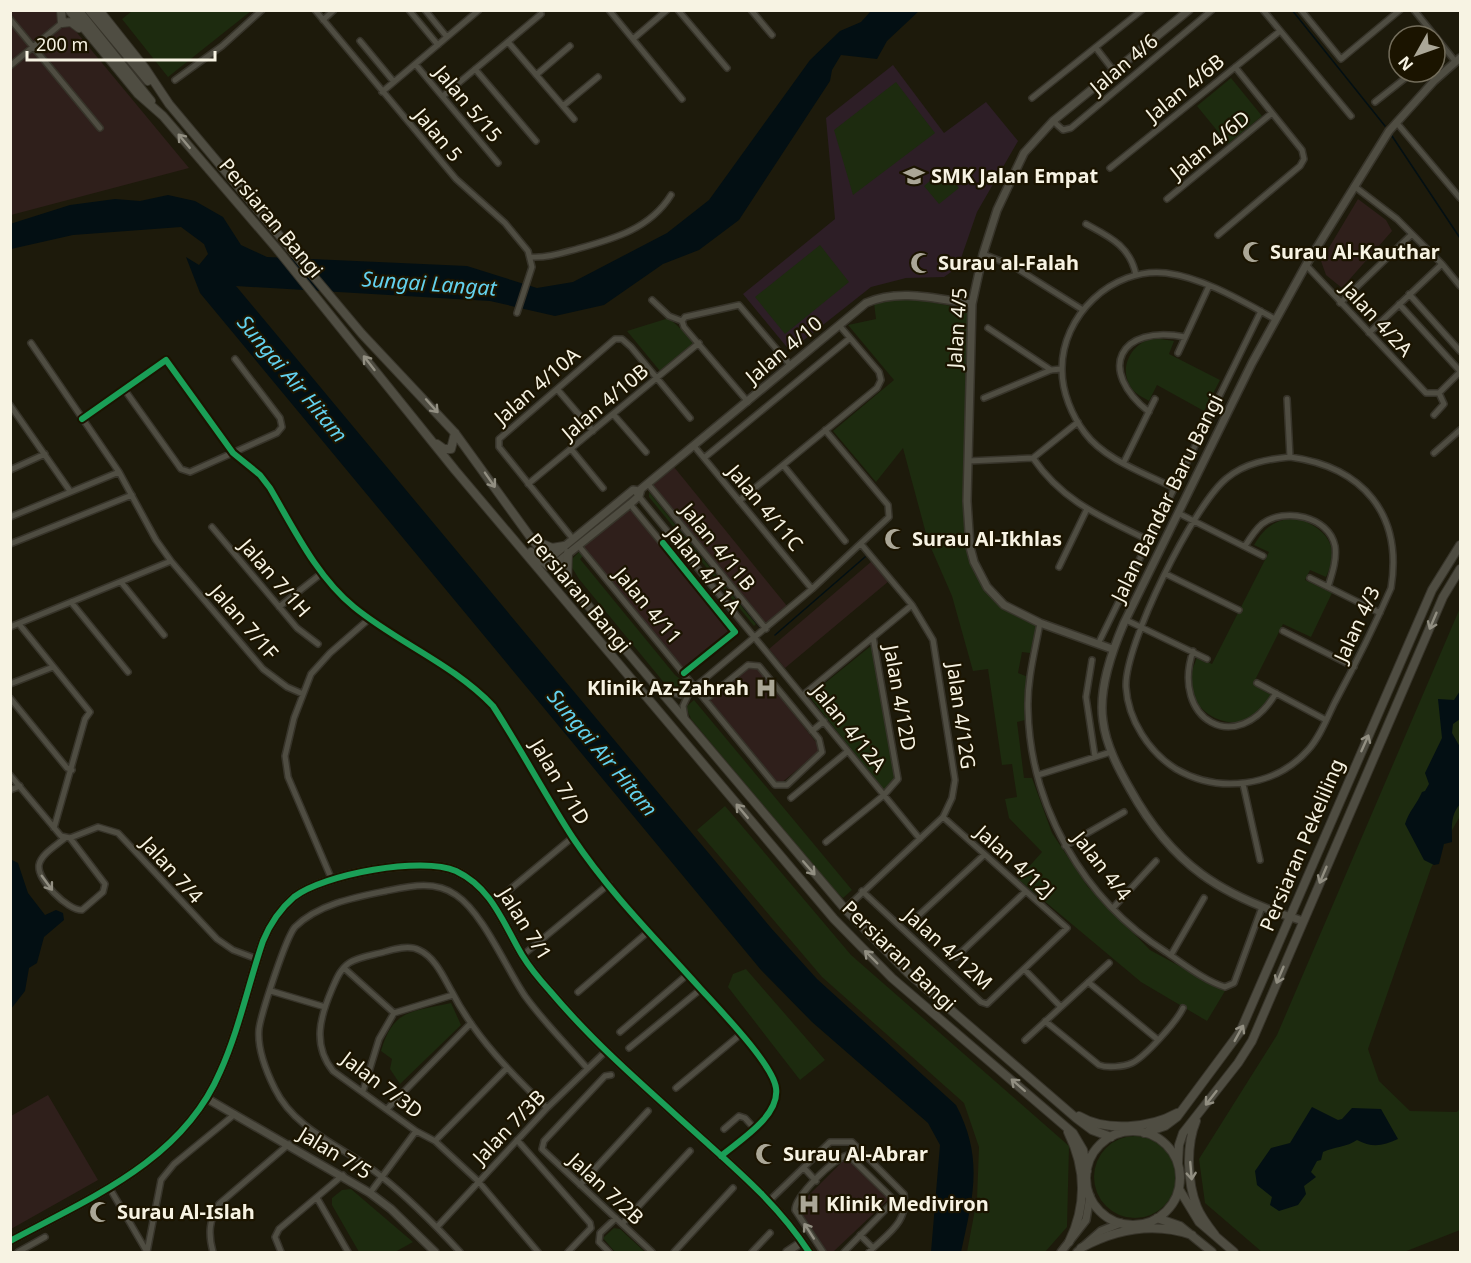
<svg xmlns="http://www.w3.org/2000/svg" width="1471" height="1263" font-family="'Noto Sans',sans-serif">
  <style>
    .commercial { fill: #2f1f1b }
    .education { fill: #2d1e26 }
    .green { fill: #1d2b0f }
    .water { fill: #030f13 }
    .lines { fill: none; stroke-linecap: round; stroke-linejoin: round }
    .stream { stroke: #030f13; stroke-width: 1.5 }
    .minor-casing { stroke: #37342a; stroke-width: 8 }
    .tertiary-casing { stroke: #37342a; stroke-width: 10 }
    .secondary-casing { stroke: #37342a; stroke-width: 10 }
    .minor { stroke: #4f4d42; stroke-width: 5 }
    .tertiary { stroke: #4f4d42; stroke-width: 7 }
    .secondary { stroke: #4f4d42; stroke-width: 8 }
    .cycleway-casing { stroke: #1b1400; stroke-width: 10 }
    .cycleway { stroke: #1a9f57; stroke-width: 6 }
    .oneway { stroke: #928f82 }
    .labels { text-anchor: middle; stroke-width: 4.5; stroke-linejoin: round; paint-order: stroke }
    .street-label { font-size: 20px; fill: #f7f3e3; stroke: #1b1400 }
    .poi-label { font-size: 20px; font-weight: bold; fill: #f7f3e3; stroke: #1b1400; text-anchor: start }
    .water-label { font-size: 21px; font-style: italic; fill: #63d2ee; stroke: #1b1400 }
  </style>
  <rect width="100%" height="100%" fill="#1d1a0b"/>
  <path class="commercial" d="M11,11h48l130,157 -178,47z
    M1358,199l28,21 6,11 -50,57 -16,-13 -5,-14z
    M674,467l113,139 -21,19 -113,-140z
    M630,508l101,123 -47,39 -102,-124z
    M872,561l17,20 -104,87 -16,-19z
    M749,667l9,2 61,77 1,5 -40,33 -5,-1 -67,-83z
    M48,1095l50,85 -87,49v-113z
    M847,1157l42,42 -56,53h-7l-29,-43 1,-3z"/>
  <path class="education" d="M893,65l51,68 42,-31 32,39 -41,71 -19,55 -14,10 -38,1 -35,9 -81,64 -47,-57 92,-75 -9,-101z"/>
  <path class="green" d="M132,11v-1l119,1 -83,66 -46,-58z
    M1231,78l31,38 -34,28 -31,-38z
    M896,82l39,51 -82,62 -19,-65z
    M944,169l15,19 -20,16 -15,-18z
    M820,245l29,37 -64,52 -30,-37z
    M903,297l64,12 2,249c19,42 27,48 68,68l-7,27 -8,-1 -4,21 10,4 -4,30 1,13 -8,2 7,56h8l20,55 36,54 62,63 75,41 -18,30 -66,-39 -123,-103 24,-27 -33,-34 -4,-19 12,-2 -5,-33 -10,1 -14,-96 -15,2 -21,-75 -24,-55 -25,-93 -27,34 -43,-51 61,-51 -46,-55 28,-6 -2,-16z
    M669,318l26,24 -35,29 -33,-40z
    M1154,338l20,3 -5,13 51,26 -16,31 -47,-26 -8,16c-5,-3 -13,-7 -16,-11 -17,-21 -1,-48 21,-52z
    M649,492l107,132 -2,2 -105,-129z
    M1298,518c29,12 43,28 28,59l-16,-7 -5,10 27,13 -21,44 -28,-13 -30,60 18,11c-4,6 -8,14 -13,19 -24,21 -67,0 -67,-30 -1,-10 3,-18 6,-27l15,7 57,-112 -15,-7c11,-19 22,-26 44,-27z
    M674,542l60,72 -2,2 -60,-72z
    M579,552l4,4 -3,3 95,116 13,10 -8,7 -10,-2 -91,-111 -8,-13 1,-7z
    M1460,608v208l-29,52 -63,181 11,32 31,30 47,1 3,-4v122l-56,22h-142l-57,-49 -6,-44 78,-124z
    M872,645l23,134 -11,12 -75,-95z
    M694,700l158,190 -9,8 -13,-12 -139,-167 -5,-12z
    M725,806l126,149 218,191 -2,81 -22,25h-78l10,-53 2,-52 -15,-44 -142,-126 -125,-147z
    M746,969l79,91 -25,20 -72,-93 5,-13z
    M451,1003l10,22 -61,59 -10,-15 2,-10 -11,-8c12,-43 32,-39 70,-48z
    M1094 1177a41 41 0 1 1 82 0a41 41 0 1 1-82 0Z
    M351,1189l62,53 -18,10h-36l-27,-47v-7l10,-8z
    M614,1228l6,1 25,23h-30l-12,-14z"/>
  <path class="water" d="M871,11h48l-32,30 -10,18 -36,-4 -9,15 -2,11 -91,139 -40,30 -36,14 -59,41 -49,11 -65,-15 -254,-15 535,642 46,51 139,126c28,53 17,92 5,147h-30l9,-107 -12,-22 -116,-101 -51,-52 -561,-677 -14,-36 13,8 9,-11 -4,-10 -23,-17 -108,8 -62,14 -1,-25 60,-19 45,-6 25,2 28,-6 27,6 28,16 18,28 26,12 200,9 70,22 36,-6 94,-49 42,-33 101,-140 30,-29 21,-9z
    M1460,691v28l-7,5 -1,9 8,14v57c-10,12 -8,23 -8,38l-8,2 -5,20 -5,1 -10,-5 -19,-36c4,-13 12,-20 17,-32l3,-1 4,-7 -4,-11 17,-35 -4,-39 16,1z
    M10,859l8,4 10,30 17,22 11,-5 7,3 1,7 -20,17 -7,26 -8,5 -4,23 -14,18z
    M1312,1107l26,13 4,-1 10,-11 29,1 17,30c-15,7 -26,9 -41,1 -10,7 -23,7 -34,12l-2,8 -4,1 -6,11 5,5 -12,9 2,8 -8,11 -19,6 -9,-6 2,-8 -15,-12 -2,-14 16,-23 19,-5z"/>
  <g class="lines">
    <path class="stream" d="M1292,10l93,116
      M1392,136l68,102
      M651,492l109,135
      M775,635l90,-78"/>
    <defs>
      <path id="minor" d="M315,10l141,169 49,44 23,28 4,16 -15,46
        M409,10l29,35
        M425,10l22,27
        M609,10l73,89
        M678,10l49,58
        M751,10l21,25
        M1263,10l88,106
        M1301,10l40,49 59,-49
        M1414,10l21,26
        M10,19l90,109
        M323,20l11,-10
        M1435,36l20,25
        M633,39l34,-29
        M360,41l34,41
        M508,42l66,77
        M1096,48l17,22
        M1435,54l8,-7
        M416,65l82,98
        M10,66l52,-43
        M475,69l61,72
        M536,75l34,-29
        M175,80l47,-34 40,-36
        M382,92l97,-82
        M443,96l98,-82
        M1032,98l110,-88
        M1375,102l38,-30
        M563,106l35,-29
        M1053,121l10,9 8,-2 141,-118
        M1396,122l64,76
        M1110,168l170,-137
        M1354,186l43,33 45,45
        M1167,199l105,-86
        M1086,224c24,13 44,22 50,51
        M1218,235l82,-69 4,-7 -2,-9 -67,-83
        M983,254l30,12 70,44
        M531,257c16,1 31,-4 46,-8 36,-10 73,-20 94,-54
        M1306,265l120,128h13l21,-21
        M1409,294l51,57
        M652,300l17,16 13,5
        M1340,303l72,-69
        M1399,304l61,67
        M682,321l3,-4 54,-12 52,61
        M682,321l2,6 64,75
        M988,328l63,42
        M1369,333l73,-69 18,22
        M31,343l88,129 37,68 15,21 92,108 24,18 16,7
        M1178,353l31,-67
        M124,389l57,80 9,3 87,-39 5,-6 -2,-9 -45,-59
        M557,389l36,42
        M984,398l67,-28 10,-1
        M1287,399l3,58
        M10,405l60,86
        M1149,412c-53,-42 -30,-88 36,-75
        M613,414l33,38
        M1434,415l10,-11 -5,-11
        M82,419l84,-59 67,93 27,22 10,13c24,41 47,89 84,119 44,36 99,57 139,99 28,43 52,89 80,132 36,54 83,101 126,149 18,20 74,77 77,101 4,28 -36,52 -55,68
        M694,446l118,143
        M571,449l32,39
        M1434,453l26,-23
        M1290,457c73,10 113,57 101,131 -17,39 -36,77 -56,114 -8,16 -15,35 -27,48 -33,37 -89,44 -132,19 -27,-17 -48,-49 -50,-82 -2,-42 68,-183 101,-209 18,-15 41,-19 63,-21z
        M704,458l146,-120
        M1033,458c30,44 69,59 115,82
        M968,461l65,-3 45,-36
        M1124,462l31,-63
        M783,465l62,76
        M10,470l35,-16
        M528,484l171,-141
        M648,484l118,145
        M1174,488c-29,-15 -69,-28 -89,-55 -13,-17 -23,-41 -23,-63 -1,-54 50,-103 104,-97 38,5 76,28 109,46
        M636,493l284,346
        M739,501l138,-113 4,-8 -2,-8 -40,-47
        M630,504l105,128 -51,41
        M1178,513l85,43
        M10,517l109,-45
        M212,527l85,101 21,16
        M573,539l-74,-92v-8l116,-100h7l9,8 59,71
        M10,544l122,-49
        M578,545l197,240h12l35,-33 -3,-13 -60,-73 -11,-1 -43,35
        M1245,546c5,-8 10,-16 17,-22 22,-17 67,-8 73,22 2,14 -3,28 -7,41
        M1059,567l28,-58
        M1166,574l73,36
        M1310,578l70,35
        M121,582l43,53
        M71,602l57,70
        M279,607l43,-34
        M1126,620l81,39
        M1040,623c-5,28 -13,57 -12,86 2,98 56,191 138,243 18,12 39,29 59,35l9,-4 28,-76
        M19,624l71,88 -5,7 -31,109
        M10,627l161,-66
        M1283,631l71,36
        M1098,644l163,-333
        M1193,651c-23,68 44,108 83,42
        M1092,660l-6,37 9,60
        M1257,683l69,37
        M10,684l43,-17
        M662,690l18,5 10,-4 122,-102 77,-72 -1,-12 -63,-75
        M803,695l109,-90
        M10,698l57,70 5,2
        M685,718l-2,-12 6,-13
        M812,731l12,-10
        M10,775l51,61 9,2 28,-11 20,6 99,106 16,11 24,9
        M1038,775l73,-23
        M1243,784l17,76
        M10,790l10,-4
        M791,798l57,-47
        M65,838c-8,7 -24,16 -26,27 -2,15 28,45 43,45l21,-18 2,-8 -35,-46
        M826,842l58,-47 14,-16 -25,-142
        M1065,846l59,-34
        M332,880l-44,-103 -3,-21 9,-38 17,-44 19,-21 39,-34
        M508,891l65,-54
        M862,891l119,111 6,2 80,-76 -124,-111
        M1113,908l43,-47
        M845,909l98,-92 9,-19 3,-18 -22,-140 -21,-35 -51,-61
        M918,916l66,-61
        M523,955l86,-71
        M1171,955l33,-57
        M956,957l69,-65
        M344,968l50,45
        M1024,969l37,38
        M1088,982l69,57
        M271,991l54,16
        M578,992l71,-61
        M1045,1021l54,44c8,3 24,2 33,-2 13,-6 45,-42 51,-55
        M620,1032l68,-58
        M1025,1040l84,-77
        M629,1048l72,-59
        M611,1075l-6,1 -61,65 -2,8 110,103
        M676,1088l65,-54
        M363,1091l16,-52 15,-26 59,-18
        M388,1108l83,-85
        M724,1129l15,-13 6,2 9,10
        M517,1140l73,83 1,5 -23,24
        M435,1141l72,-73
        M804,1168l12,13
        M580,1185l68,-74
        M109,1187l38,65
        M370,1193l46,-62
        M317,1198l31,54
        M770,1200l60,-58h22l52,52c5,28 -17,40 -35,58
        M622,1224l68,-73
        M437,1227l110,-119 59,-57
        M860,1235l13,13
        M18,1252l27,-15
        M147,1252l14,-72 13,-16 61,-50
        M213,1252c-5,-18 -4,-32 6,-48l70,-60
        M281,1252l-6,-15 4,-8 64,-54
        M460,1252c-24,-26 -50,-53 -78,-75 -35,-29 -86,-45 -107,-88 -9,-18 -18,-40 -16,-60 2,-15 27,-92 36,-102 23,-23 61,-30 91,-36 24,-5 49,-11 70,4 27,18 50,73 69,101 18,25 41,48 62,72
        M538,1252l-60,-71 -43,-40 -19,-10 -83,-60c-21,-26 -13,-54 -1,-82 4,-9 8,-20 17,-26 9,-6 24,-8 35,-11 9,-3 26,-7 35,-2 16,7 25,28 33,42 23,45 60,82 95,116
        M609,1252l-10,-10 1,-9 16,-15
        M674,1252l59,-64
        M752,1252l18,-19
        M823,1252l-28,-42c0,-14 39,-52 53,-55l43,42 1,6 -48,49"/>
      <path id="tertiary" d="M549,559l84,-69 6,1
        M554,565l76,-61 9,-8 2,-7 225,-186c33,-15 71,-4 106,1
        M1112,649l-72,-26 -36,-18 -17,-18 -13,-25 -4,-15 -3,-46 5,-197 11,-50 14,-44 27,-57 29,-32 136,-111
        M1303,921c-82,-25 -131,-56 -173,-132 -12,-21 -24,-44 -27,-68 -5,-32 9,-70 21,-98l128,-260 54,-98 83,-134 45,-50 26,-23
        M206,1098l164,95 21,16 44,43
        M10,1241c80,-43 172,-80 210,-169 19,-42 28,-87 43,-131 7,-17 17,-32 31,-44 30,-23 128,-41 162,-26 36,17 47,52 66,84 8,13 18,25 28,36 47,56 103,103 157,152 38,34 74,66 102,109
        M787,1252l15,-10
        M1061,1252l25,-32 4,-24
        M1077,1252l24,-21 20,-8"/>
      <path id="secondary" d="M61,10l1,13 9,-1 8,6
        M69,10l69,84 25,22 114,133 178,221 379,449 58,59 181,155 10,17 4,21
        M78,10l73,91
        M89,10l59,71
        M99,10l46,58 24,36 193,230 93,99 76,105 314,371 63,64 168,145 16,12 19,7
        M437,444l7,5h7l4,-16
        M538,542l14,6 12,-2
        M531,552l17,14 6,-1
        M567,581l1,-28
        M1079,1116c27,16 71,12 98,-3
        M1196,1121c-10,24 -9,61 1,86 4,10 11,19 18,28
        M1086 1178a47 47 0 1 1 94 0a47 47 0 1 1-94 0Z
        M1068,1132c18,36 19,73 1,110
        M1144,1133l21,-7 12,-9 63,-85 192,-442 28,-45
        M1178,1164l1,-19 4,-12 55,-70 14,-22 191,-444 17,-28
        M1179,1189l20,33 35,30
        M1157,1218l23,8 32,26
        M1081,1248c35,-19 73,-26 111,-13"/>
    </defs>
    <use href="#minor" class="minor-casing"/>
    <use href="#tertiary" class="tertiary-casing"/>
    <use href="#secondary" class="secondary-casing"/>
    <use href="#minor" class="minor"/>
    <use href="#tertiary" class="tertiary"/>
    <use href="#secondary" class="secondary"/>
    <defs>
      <path id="cycleway" d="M82,419l84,-59 67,93 27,22 10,13c24,41 47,89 84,119 44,36 99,57 139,99 28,43 52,89 80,132 36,54 83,101 126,149 18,20 74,77 77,101 4,28 -36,52 -55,68
        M663,543l72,89 -51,41
        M10,1241c80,-43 172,-80 210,-169 19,-42 28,-87 43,-131 7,-17 17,-32 31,-44 30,-23 128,-41 162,-26 36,17 47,52 66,84 8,13 18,25 28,36 47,56 103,103 157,152 38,34 74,66 102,109"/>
    </defs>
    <use href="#cycleway" class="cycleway-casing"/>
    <use href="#cycleway" class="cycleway"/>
  </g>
  <defs><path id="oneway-shaft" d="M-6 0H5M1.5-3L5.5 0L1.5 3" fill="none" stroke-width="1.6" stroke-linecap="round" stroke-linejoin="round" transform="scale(1.5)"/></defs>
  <g class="oneway">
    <use href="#oneway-shaft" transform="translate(184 141) rotate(-130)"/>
    <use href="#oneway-shaft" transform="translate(369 363) rotate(-128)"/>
    <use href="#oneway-shaft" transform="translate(432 406) rotate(48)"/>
    <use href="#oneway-shaft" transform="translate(490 480) rotate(55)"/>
    <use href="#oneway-shaft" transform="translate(1433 621) rotate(113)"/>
    <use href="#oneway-shaft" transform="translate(1365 743) rotate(-66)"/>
    <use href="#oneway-shaft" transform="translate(742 811) rotate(-130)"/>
    <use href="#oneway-shaft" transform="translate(809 868) rotate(49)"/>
    <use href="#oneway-shaft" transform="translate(1323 875) rotate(113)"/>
    <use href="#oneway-shaft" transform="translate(47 883) rotate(54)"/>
    <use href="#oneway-shaft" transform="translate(871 957) rotate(-135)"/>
    <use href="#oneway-shaft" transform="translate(1280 975) rotate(113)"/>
    <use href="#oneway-shaft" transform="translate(1239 1033) rotate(-61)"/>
    <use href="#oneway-shaft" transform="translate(1018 1085) rotate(-139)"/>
    <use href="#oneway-shaft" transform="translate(1211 1098) rotate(128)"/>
    <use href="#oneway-shaft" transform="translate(1191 1171) rotate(85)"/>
    <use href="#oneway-shaft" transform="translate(809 1231) rotate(-123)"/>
  </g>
  <defs>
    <symbol id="school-bare" viewBox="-9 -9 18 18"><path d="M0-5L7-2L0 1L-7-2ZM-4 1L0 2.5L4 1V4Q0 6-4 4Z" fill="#aba797" stroke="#1b1400" stroke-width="2.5" paint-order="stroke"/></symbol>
    <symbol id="mosque-bare" viewBox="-9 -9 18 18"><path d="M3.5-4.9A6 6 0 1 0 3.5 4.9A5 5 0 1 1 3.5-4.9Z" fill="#aba797" stroke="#1b1400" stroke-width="2.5" paint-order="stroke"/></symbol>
    <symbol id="hospital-bare" viewBox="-9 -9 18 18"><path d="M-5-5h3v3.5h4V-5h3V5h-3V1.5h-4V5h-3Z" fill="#aba797" stroke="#1b1400" stroke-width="2.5" paint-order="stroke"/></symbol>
  </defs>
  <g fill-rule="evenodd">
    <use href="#school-bare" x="899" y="161" width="30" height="30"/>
    <use href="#mosque-bare" x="1238" y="237" width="30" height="30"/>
    <use href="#mosque-bare" x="906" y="248" width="30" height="30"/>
    <use href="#mosque-bare" x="880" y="524" width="30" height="30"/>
    <use href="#hospital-bare" x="751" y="673" width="30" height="30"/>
    <use href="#mosque-bare" x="751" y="1139" width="30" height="30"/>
    <use href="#hospital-bare" x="794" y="1189" width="30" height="30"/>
    <use href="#mosque-bare" x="85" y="1197" width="30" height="30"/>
  </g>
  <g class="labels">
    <g class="street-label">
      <text transform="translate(1124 64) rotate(-40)" y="7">Jalan 4/6</text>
      <text transform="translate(1185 88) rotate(-39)" y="7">Jalan 4/6B</text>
      <text transform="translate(468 104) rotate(50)" y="7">Jalan 5/15</text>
      <text transform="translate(438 135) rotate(50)" y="7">Jalan 5</text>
      <text transform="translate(1210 145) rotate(-39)" y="7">Jalan 4/6D</text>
      <text transform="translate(271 218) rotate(50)" y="7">Persiaran Bangi</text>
      <text transform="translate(1377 319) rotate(47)" y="7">Jalan 4/2A</text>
      <text transform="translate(957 328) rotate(-86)" y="7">Jalan 4/5</text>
      <text transform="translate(784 350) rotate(-40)" y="7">Jalan 4/10</text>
      <text transform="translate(537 386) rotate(-41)" y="7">Jalan 4/10A</text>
      <text transform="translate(605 402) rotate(-40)" y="7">Jalan 4/10B</text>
      <text transform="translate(1167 498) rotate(-64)" y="7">Jalan Bandar Baru Bangi</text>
      <text transform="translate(765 508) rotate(50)" y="7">Jalan 4/11C</text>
      <text transform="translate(718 547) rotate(51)" y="7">Jalan 4/11B</text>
      <text transform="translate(704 570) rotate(51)" y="7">Jalan 4/11A</text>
      <text transform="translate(275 578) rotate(49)" y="7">Jalan 7/1H</text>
      <text transform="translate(579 593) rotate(50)" y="7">Persiaran Bangi</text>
      <text transform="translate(648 606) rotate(50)" y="7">Jalan 4/11</text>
      <text transform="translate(244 622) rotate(49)" y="7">Jalan 7/1F</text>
      <text transform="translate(1357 624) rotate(-65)" y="7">Jalan 4/3</text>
      <text transform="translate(900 698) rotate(80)" y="7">Jalan 4/12D</text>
      <text transform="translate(961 716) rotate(82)" y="7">Jalan 4/12G</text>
      <text transform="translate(849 728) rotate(51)" y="7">Jalan 4/12A</text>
      <text transform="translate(560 782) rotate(59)" y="7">Jalan 7/1D</text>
      <text transform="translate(1302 845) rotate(-67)" y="7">Persiaran Pekeliling</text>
      <text transform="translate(1015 862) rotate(42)" y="7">Jalan 4/12J</text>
      <text transform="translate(1102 866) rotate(52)" y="7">Jalan 4/4</text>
      <text transform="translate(172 870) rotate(48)" y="7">Jalan 7/4</text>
      <text transform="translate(525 924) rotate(58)" y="7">Jalan 7/1</text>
      <text transform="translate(948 949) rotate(42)" y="7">Jalan 4/12M</text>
      <text transform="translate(899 956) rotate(44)" y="7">Persiaran Bangi</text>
      <text transform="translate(382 1085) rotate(37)" y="7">Jalan 7/3D</text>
      <text transform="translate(509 1127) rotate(-46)" y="7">Jalan 7/3B</text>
      <text transform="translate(335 1153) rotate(31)" y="7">Jalan 7/5</text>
      <text transform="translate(606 1189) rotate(43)" y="7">Jalan 7/2B</text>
    </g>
    <g class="poi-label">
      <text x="931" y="183">SMK Jalan Empat</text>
      <text x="1270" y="259">Surau Al-Kauthar</text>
      <text x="938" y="270">Surau al-Falah</text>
      <text x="912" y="546">Surau Al-Ikhlas</text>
      <text x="749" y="695" text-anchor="end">Klinik Az-Zahrah</text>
      <text x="783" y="1161">Surau Al-Abrar</text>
      <text x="826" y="1211">Klinik Mediviron</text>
      <text x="117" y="1219">Surau Al-Islah</text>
    </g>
    <g class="water-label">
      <text transform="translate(429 284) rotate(4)" y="7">Sungai Langat</text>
      <text transform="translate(292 379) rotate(50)" y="7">Sungai Air Hitam</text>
      <text transform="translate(602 753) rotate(50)" y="7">Sungai Air Hitam</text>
    </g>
  </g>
  <rect width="1471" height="1263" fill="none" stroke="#f7f3e3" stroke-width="24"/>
  <g transform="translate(1417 54) rotate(230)"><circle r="28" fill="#1b1400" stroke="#736d5b" stroke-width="1.5"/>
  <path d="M0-4.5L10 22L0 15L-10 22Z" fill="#aba797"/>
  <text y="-9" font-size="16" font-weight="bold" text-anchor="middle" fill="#f7f3e3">N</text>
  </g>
  <path d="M27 51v9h188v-9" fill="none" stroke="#f7f3e3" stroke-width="3"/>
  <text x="36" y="51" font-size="18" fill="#f7f3e3" stroke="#1b1400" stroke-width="4.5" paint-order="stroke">200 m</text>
</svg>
